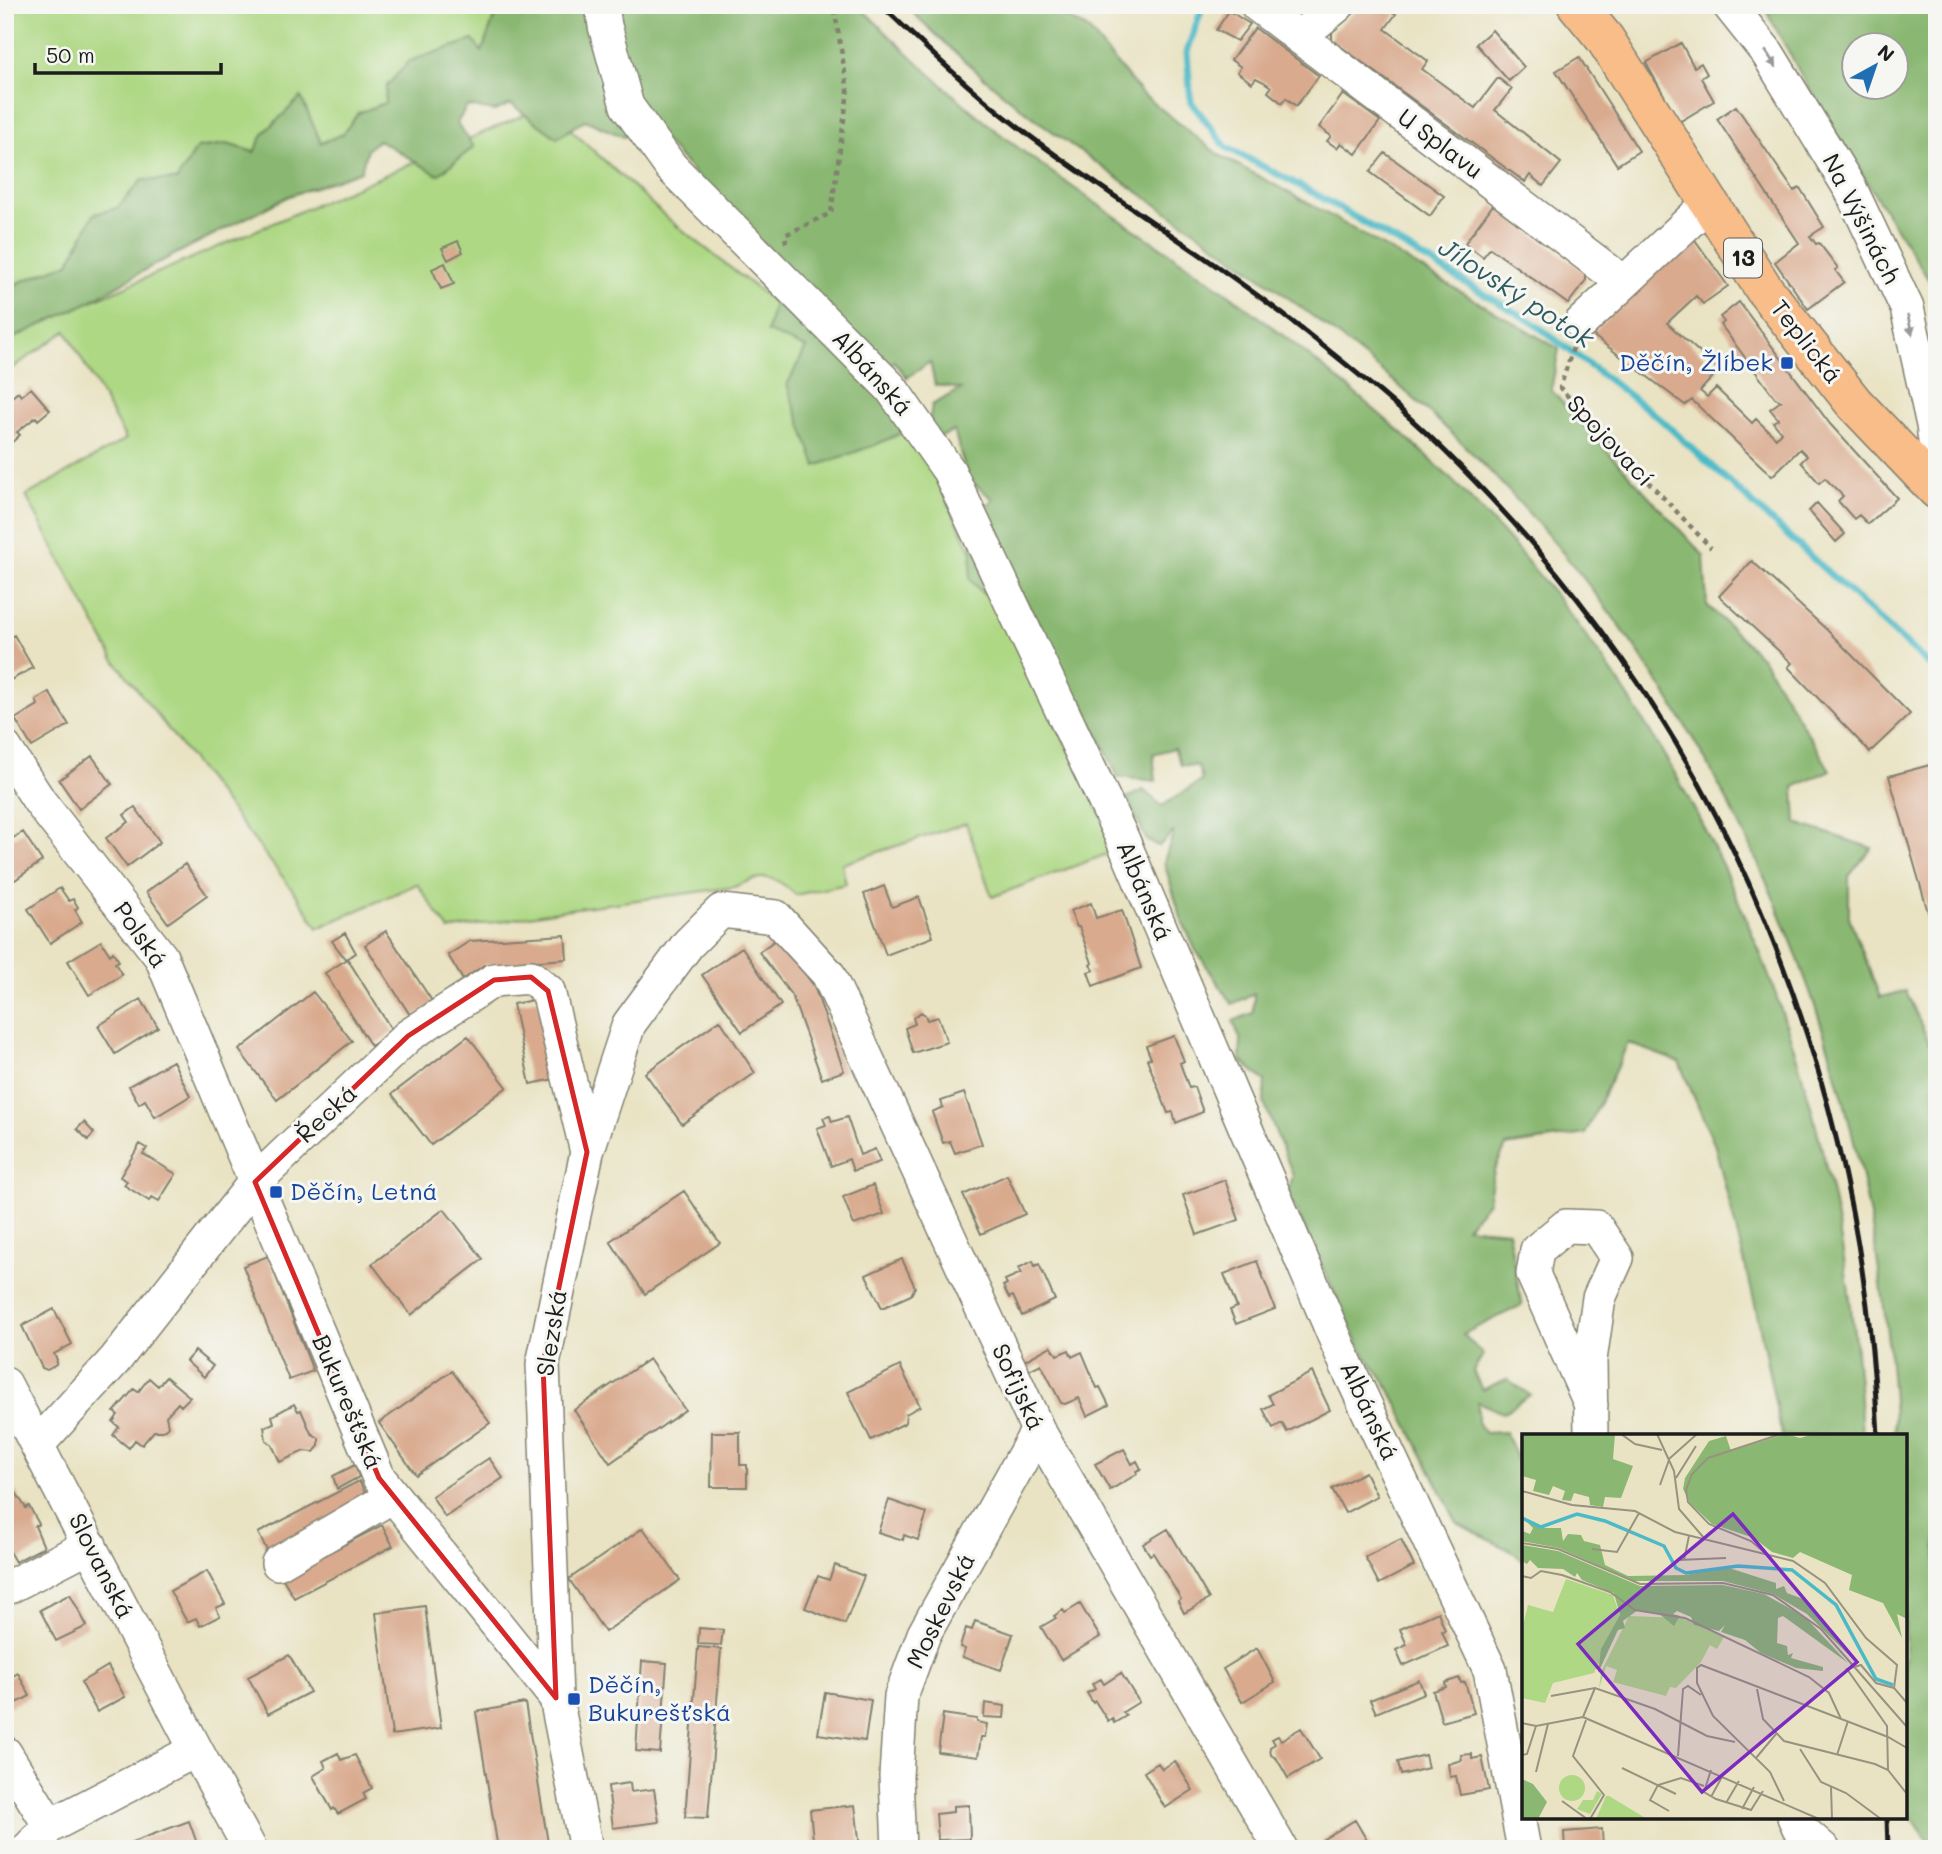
<svg xmlns="http://www.w3.org/2000/svg" width="1942" height="1854" font-family="Mali,sans-serif">
  <style>
    .green { fill: #aed884; stroke: #657a50; stroke-width: 2 }
    .forest { fill: #8ab872; stroke: #536a47; stroke-width: 2; fill-rule: evenodd }
    .lines { fill: none; stroke-linecap: round; stroke-linejoin: round }
    .stream { stroke: #4cb9c7; stroke-width: 7 }
    .building { fill: #d9aa8e }
    .minor-casing { stroke: #828070; stroke-width: 36 }
    .major-casing { stroke: #828070; stroke-width: 41 }
    .path { stroke: #828070; stroke-width: 4.5; stroke-dasharray: 5 5; stroke-linecap: butt }
    .minor { stroke: #fff; stroke-width: 33 }
    .major { stroke: #f8bd89; stroke-width: 38 }
    .rail { stroke: #1c1c1c; stroke-width: 5 }
    .oneway { fill: #999 }
    .marked { fill: none; stroke: #d62828; stroke-width: 5; stroke-linejoin: round }
    .transit-dot { fill: #1a4fb4; stroke: #f6f6f2; stroke-width: 2.5 }
    .labels { text-anchor: middle; stroke-width: 6; stroke-linejoin: round; paint-order: stroke }
    .shield { fill: #f6f6f2; stroke: #5d5d5c; stroke-width: 2 }
    .shield-label { font-size: 23px; font-weight: bold; fill: #1c1c1c }
    .street-label { font-size: 24px; fill: #1c1c1c; stroke: #f6f6f2 }
    .transit-label { font-size: 24px; fill: #164399; stroke: #f6f6f2; text-anchor: start }
    .water-label { font-size: 26px; font-style: italic; fill: #2f5b60; stroke: #f6f6f2 }
    .inset-river { fill: none; stroke: #4cb9c7; stroke-width: 3.5 }
    .inset-road { fill: none; stroke: #979380; stroke-width: 2 }
    .view { fill: #7b2cbf; fill-opacity: 0.15; stroke: #7b2cbf; stroke-width: 3.5 }
    .inset-edge { fill: none; stroke: #1c1c1c; stroke-width: 3.5 }
  </style>
  <rect width="100%" height="100%" fill="#f6f6f2"/>
  <filter id="ink" filterUnits="userSpaceOnUse"><feTurbulence type="fractalNoise" baseFrequency=".0143" numOctaves="2"/><feDisplacementMap in="SourceGraphic" scale="14" xChannelSelector="R" yChannelSelector="G"/><feConvolveMatrix kernelMatrix="1 2 1 2 8 2 1 2 1" color-interpolation-filters="sRGB"/></filter>
  <filter id="wash" filterUnits="userSpaceOnUse"><feTurbulence type="fractalNoise" baseFrequency=".00686" numOctaves="4" result="noise"/><feDisplacementMap in="SourceGraphic" scale="28" xChannelSelector="R" yChannelSelector="G"/><feGaussianBlur stdDeviation="1.57" result="paint"/><feColorMatrix in="noise" values="0 0 0 0 0 0 0 0 0 0 0 0 0 0 0 0 0 1.4 0 .05"/><feComposite in="paint" operator="in"/></filter>
  <g filter="url(#wash)">
    <rect width="100%" height="100%" fill="#e9e3c3"/>
    <path class="green" d="M5,5h495l-4,7 -14,40 -96,51 -27,10 -16,21 -22,9 -20,-45 -37,35 -10,19 -27,-8 -30,4 -20,32h-35l-25,28 -23,6 -25,49 -64,25z
      M545,106l122,112 182,143 73,89 196,400 -126,47 -26,-74 -124,41 4,20 -50,11c-23,-22 -34,-21 -62,-8l-164,22 -121,21 -32,-46 -99,44 -20,-31 -185,-239 -87,-162 100,-57 -60,-108 -61,42v-31l80,-38z"/>
    <path class="forest" d="M500,5h358c48,47 97,94 150,135 75,58 156,107 233,163 44,33 87,68 129,103 304,251 476,640 492,1030h-80l-27,-132 -40,-158 -36,-84 -51,-19 -43,91 -79,12 -12,25 -6,31 -22,25 42,4 14,74 -59,29 20,21 -10,16 9,19 25,-11 23,16 -27,18 -25,-11v22l7,9 20,-1 19,44v86l-9,-9 -58,-30 -68,-135 -29,-41 -72,-154 5,-18 -29,-72 1,-22 -25,-21 1,-19 -8,-20 20,-8 1,-19 -22,10 -37,-55 -14,-31 -17,-56 10,-31 -15,15 -12,-5 -20,-43 16,-8 19,16 40,-26 -4,-14 -17,-1 -7,-17 -21,6 3,27 -38,-4 -36,-76 -26,-3 -17,-36 6,-28 -30,-50 -32,10 -13,-15 4,-55 19,-25 -25,-20 -14,-48 -18,8 -8,-10 4,-24 29,-16 -26,-4 -5,-23 -23,16 -13,-17 -10,9 33,56 -42,19 -59,21 -29,-81 19,-37 -39,-16 15,-64 -137,-148 -21,17 -39,-17 -28,18 -46,-34 -16,7 -28,-5 -10,17 17,24 -36,28 -59,-35 -12,9 -6,22 -72,25 -135,69 -69,39 -80,38v-43l5,-13 59,-23 25,-49 23,-6 25,-28h35l20,-32 30,-4 27,8 10,-19 37,-36 20,46 22,-9 15,-21 27,-10 1,-16 23,-26 64,-21 9,12 14,-40z
      M905,5h137l45,23 54,65 78,62 93,50 247,144 -8,41 153,166 3,49 55,53 68,112 -36,17 2,36 76,25 -23,28v41l31,80 26,-6 30,67 1,782 -5,7 -27,-40v-371h-10c-18,-405 -188,-786 -498,-1052 -44,-37 -90,-73 -137,-107 -76,-56 -157,-106 -231,-163 -44,-33 -85,-71 -124,-109z
      M1763,5h174v288l-126,-200zM1854,46h42v42h-42z"/>
    <g class="lines">
      <path class="stream" d="M1203,5l-16,47 4,50 35,45 93,49 213,126 126,95 279,255"/>
    </g>
    <g id="blocks">
      <path class="building" d="M1363,5h14l19,9 -11,15 43,32 -6,8 53,39 23,-30 14,11 -17,21 66,53 -18,23 -13,-11 -5,7 -193,-142v-8z
        M1229,11l21,13 -13,17 -21,-11z
        M1255,28l64,48 -23,30 -10,-8 -4,5 -14,-11 3,-5 -7,-5 -8,-4 -4,5 -15,-11 4,-5 -10,-7z
        M1492,30l32,37 -15,14 -33,-37z
        M1681,43l13,24 7,-4 6,11 -6,4 13,23 -35,21 -33,-59z
        M1579,57l60,94 -22,14 -61,-94z
        M1343,94l37,27 -24,33 -15,-11 -4,5 -10,-7 4,-5 -12,-9z
        M1736,106l58,85 6,-3 24,39 -14,9 6,8 3,-1 19,25 -3,2 9,12 -36,27 -33,-47 24,-19 -82,-124z
        M1385,153l59,43 -14,20 -60,-44z
        M1493,205l93,68v7l-18,24 -78,-56 -7,9 -18,-14z
        M1693,237l35,49 -25,18 -7,-8 -29,27 52,47 -19,21 7,6 9,-9 36,35 4,-4 20,19 5,-6 -8,-10 5,-3 -8,-10 11,-8 -6,-3 -54,-73 3,-3 -4,-5 19,-15 91,122 67,74 -29,26 -9,-9 -5,4 -16,-18 5,-5 -18,-18 -6,5 -18,-21 6,-6 -7,-7 -28,27 -80,-76 -7,5 -94,-71z
        M458,241l5,11 -15,8 -6,-12z
        M445,263l9,21 -13,5 -9,-20z
        M31,388l19,22 -12,10 -2,-3 -19,15 3,3 -10,9 -5,-6v-35l13,-11 3,4z
        M1817,503l28,31 -9,8 -27,-31z
        M1752,561l75,69 83,84 -40,38 -82,-85 4,-4 -73,-67z
        M14,635l19,33 -28,15v-43z
        M49,692l20,33 -37,22 -17,-28 23,-14 -2,-5z
        M92,756l20,28 -33,25 -20,-29z
        M1937,763v177h-1l-47,-164z
        M135,807l25,35 -33,25 -21,-29 23,-16 -5,-7z
        M23,832l19,29 -30,21 -7,-10v-29z
        M185,864l22,31 -39,28 -22,-31z
        M884,886l8,21 27,-10 14,40 -47,18 -22,-61z
        M60,888l9,13 4,-2 5,8 -3,3 7,12 -32,21 -22,-34z
        M1091,903l5,15 26,-8 19,58 -48,18 -5,-14 6,-2 -4,-5 2,-2 -13,-36h-2l-7,-16z
        M386,931l48,73 -22,14 -47,-73z
        M345,933l11,20 -9,5 46,74 -22,14 -46,-73 21,-13 -14,-19z
        M565,935l2,24 -83,6 -21,15 -15,-25 22,-14z
        M778,938l36,48 30,85 -22,8 -30,-83 -33,-44z
        M101,941l9,14 3,-3 6,9 -4,2 7,12 -33,20 -21,-34z
        M742,947l39,58 -39,27 -40,-57z
        M313,992l39,49 -75,59 -38,-50z
        M141,999l17,28 -43,27 -17,-28z
        M538,999l17,80 -25,5 -17,-80z
        M921,1012l4,3 2,5 11,-3 9,25 -34,11 -8,-25 10,-4 -2,-6z
        M720,1020l35,53 -73,51 -37,-51z
        M468,1036l39,51 -76,58 -39,-51z
        M1174,1036l10,25 -4,2 9,25 5,-1 9,25 -27,11 -3,-11 -5,1 -21,-54 4,-1 -5,-12z
        M173,1061l17,35 -35,21 -10,-17 -6,4 -10,-18z
        M964,1093l18,51 -27,9 -5,-12 -7,2 -11,-31 11,-5 -2,-6z
        M830,1116l2,6 15,-5 13,38 15,-6 5,13 -27,9 -4,-12 -18,7 -14,-38 9,-3 -3,-7z
        M84,1122l10,11 -6,7 -11,-11z
        M140,1144l7,4 -4,6 33,20 -17,27 -7,-4 -3,4 -25,-16 3,-4 -7,-4z
        M1007,1175l18,39 -44,20 -18,-39z
        M1225,1180l14,40 -42,15 -14,-40z
        M873,1185l11,29 -30,11 -11,-28z
        M684,1191l36,52 -75,51 -35,-53z
        M444,1209l39,50 -72,56 -39,-51z
        M268,1256l45,115 -24,9 -46,-114z
        M902,1259l13,28 -4,8 -29,13 -16,-33z
        M1033,1261l2,5 4,-2 16,36 -33,16 -9,-20 -4,2 -6,-12 4,-2 -2,-4 16,-7 -3,-5z
        M1257,1261l18,48 -39,15 -6,-14 7,-3 -13,-33z
        M54,1309l18,35 -18,10 3,6 -1,5 -9,5 -5,-2 -20,-42z
        M1051,1346l6,9 12,-5 3,7 10,-5 15,36 3,-1 9,18 -22,11 -8,-18 -14,6 -4,-1 -20,-39 -14,7 -5,-9z
        M195,1351l18,15 -9,11 -18,-16z
        M649,1359l36,51 -75,53 -36,-53z
        M900,1366l20,40 -14,8 -1,9 -34,17 -23,-48z
        M452,1371l38,52 -74,52 -37,-52z
        M1312,1372l18,38 -43,22 -5,-9 -9,5 -10,-19 10,-5 -5,-9z
        M166,1377l24,20 -9,9 -3,-3 -12,13 2,10 -5,5h-9l-12,14 -7,-5 -6,8 -16,-13 6,-8 -6,-5 5,-7 -4,-3 20,-23 4,3 11,-14 9,8z
        M294,1404l4,7 3,-1 10,23 8,5v8l-5,6 -10,-1 -24,11 -8,-17 -6,-5 -2,-13 10,-4 -2,-7z
        M712,1432h28v33h7v22h-36z
        M1124,1449l8,15 5,-3 4,8 -5,2 1,3 -27,16 -15,-26z
        M489,1458l14,20 -58,39 -13,-21z
        M355,1465l4,12 -22,12 -4,-13z
        M1365,1472l12,24 -32,17 -13,-24z
        M359,1481l10,19 -101,52 -10,-19z
        M13,1488l13,20 3,-2 10,18 -4,2 9,21 -29,15 -10,-18v-52z
        M889,1500l38,13 -9,27 -14,-5 -1,5 -25,-8z
        M382,1525l11,21 -99,52 -12,-21z
        M643,1528l37,52 -75,52 -36,-53z
        M1168,1529l41,70 -25,14 -6,-12 3,-2 -28,-46 -3,2 -7,-11z
        M1401,1539l13,27 -35,18 -14,-27z
        M835,1565l29,11 -19,48 -40,-16 13,-32 11,4z
        M207,1571l18,33 -9,4 4,8 -20,10 -4,-8 -9,4 -17,-31z
        M70,1594l17,32 -31,15 -16,-31z
        M1080,1604l20,33 -39,23 -20,-33 15,-9 -2,-2 9,-6 2,3z
        M425,1606l16,122 -49,7 -16,-122z
        M1438,1612l7,18 -3,1 6,15 -45,20 -7,-16 11,-5 -7,-16z
        M975,1621l38,13 -12,36 -39,-13 3,-8 -5,-2 6,-19 6,2z
        M699,1628l24,2 -2,15 -23,-1z
        M698,1647l23,2 -13,169 -23,-1z
        M1257,1648l18,34 -33,20 -19,-33z
        M289,1655l21,37 -42,22 -20,-37z
        M642,1661l25,2 -7,90 -24,-2z
        M108,1666l17,31 -28,15 -16,-30z
        M18,1673l12,23 -23,12 -2,-5v-23z
        M1121,1673l18,29 -16,10 3,4 -12,7 -2,-5 -4,3 -13,-20 -2,2 -6,-10 8,-4 -3,-5 9,-5 3,5z
        M1459,1678l2,5 4,-1 9,31 -32,9 -9,-31 13,-4 -1,-4z
        M1419,1680l5,13 -48,20 -6,-13z
        M825,1692l46,8 -6,41 -47,-7z
        M525,1703l24,146h-51l-22,-137z
        M985,1703l20,3 -1,12 -20,-1z
        M943,1714l34,5v3l10,2 -2,13h-4l-3,20 -40,-5z
        M1301,1728l19,31 -32,19 -11,-19 -6,-4 -1,-8 5,-3 -3,-5 6,-3 3,4z
        M338,1753l3,7 14,-5 17,33 -9,5 3,6 -28,15 -4,-6 -2,2 -19,-34 13,-8 -3,-7z
        M1472,1754v5l10,-2 7,33 -29,5 -4,-19 -6,1 -2,-13 14,-4 -1,-5z
        M1425,1755l3,13 -27,7 -3,-13z
        M1175,1761l18,29 -28,18 -21,-36 14,-9 4,6z
        M630,1783l1,9 23,-3 5,33 -46,6 -5,-42z
        M855,1805l5,42 -46,2 -4,-39z
        M969,1805l1,34 -32,1 -2,-26 17,-2v-6z
        M1355,1820l17,29h-44l-6,-9z
        M189,1821l10,28h-83v-1z
        M1602,1829l1,20h-38l-1,-17z"/>
    </g>
  </g>
  <g filter="url(#ink)">
    <use href="#blocks" fill-opacity="0" stroke="#828070" stroke-width="2"/>
    <g class="lines">
      <defs>
        <path id="minor" d="M602,5l3,21 22,80 44,61 220,221 58,83 173,367 225,528 143,304 34,179
          M1257,5l366,277
          M1729,5l39,49 83,136 56,118 26,117 4,32
          M1299,37l39,-32
          M1581,323l127,-119
          M5,748l35,54 121,155 218,521 177,220
          M5,1384l191,366 54,99
          M1591,1405l-58,-131 4,-24 29,-24 30,1 21,31 -18,40 -9,62 1,76
          M38,1444l77,-84 140,-178 153,-146 86,-56 37,-3 17,14 39,161
          M278,1563l115,-67
          M5,1589l85,-44
          M5,1753l45,73
          M1794,1817l5,11 24,21
          M28,1849l22,-23 146,-76
          M586,1849l-30,-151 -13,-334 44,-212 42,-128 59,-80 33,-33 55,6 52,57 210,456 243,419
          M899,1849l-3,-73 5,-80 23,-62 114,-204"/>
        <path id="major" d="M1577,5l28,34 159,250 90,114 83,87"/>
      </defs>
      <use href="#minor" class="minor-casing"/>
      <use href="#major" class="major-casing"/>
      <path class="path" d="M786,243l-1,-8 46,-22 17,-122 -13,-78 1,-8
        M1573,348l-13,40 151,160"/>
      <use href="#minor" class="minor"/>
      <use href="#major" class="major"/>
      <path class="rail" d="M881,5c44,42 89,85 137,122 75,58 156,107 232,163 45,32 87,67 130,102 56,47 107,100 155,155 214,249 329,562 343,889
        M1887,1817l1,32"/>
    </g>
    <defs><path id="oneway-solid" d="M-6-.8H1V-3.2L6.5 0L1 3.2V.8H-6Z" transform="scale(1.75)"/></defs>
    <g class="oneway">
      <use href="#oneway-solid" transform="translate(1771 59) rotate(57)"/>
      <use href="#oneway-solid" transform="translate(1910 325) rotate(77)"/>
    </g>
  </g>
  <path class="marked" d="M531,977l17,14 39,161 -44,212 13,334 -177,-220 -124,-296 153,-146 86,-56z"/>
  <g class="transit-dot">
    <rect x="1780" y="356" width="14" height="14" rx="3.5"/>
    <rect x="269" y="1185" width="14" height="14" rx="3.5"/>
    <rect x="567" y="1692" width="14" height="14" rx="3.5"/>
  </g>
  <g class="labels">
    <rect class="shield" x="1724" y="238.5" width="38" height="39" rx="5"/>
    <g class="shield-label">
      <text x="1743" y="266">13</text>
    </g>
    <g class="street-label">
      <text transform="translate(1440 144) rotate(37)" y="8">U Splavu</text>
      <text transform="translate(1861 219) rotate(63)" y="8">Na Výšinách</text>
      <text transform="translate(1806 342) rotate(52)" y="8">Teplická</text>
      <text transform="translate(872 373) rotate(48)" y="8">Albánská</text>
      <text transform="translate(1610 441) rotate(47)" y="8">Spojovací</text>
      <text transform="translate(1144 891) rotate(67)" y="8">Albánská</text>
      <text transform="translate(140 935) rotate(55)" y="8">Polská</text>
      <text transform="translate(327 1114) rotate(-43)" y="8">Řecká</text>
      <text transform="translate(552 1333) rotate(-81)" y="8">Slezská</text>
      <text transform="translate(1018 1387) rotate(65)" y="8">Sofijská</text>
      <text transform="translate(347 1402) rotate(67)" y="8">Bukurešťská</text>
      <text transform="translate(1369 1411) rotate(65)" y="8">Albánská</text>
      <text transform="translate(101 1566) rotate(63)" y="8">Slovanská</text>
      <text transform="translate(941 1611) rotate(-64)" y="8">Moskevská</text>
    </g>
    <g class="transit-label">
      <text x="1773" y="371" text-anchor="end">Děčín, Žlíbek</text>
      <text x="290" y="1200">Děčín, Letná</text>
      <text x="588" y="1693">Děčín,<tspan x="588" dy="28">Bukurešťská</tspan></text>
    </g>
    <g class="water-label">
      <text transform="translate(1516 293) rotate(33)" y="9">Jílovský potok</text>
    </g>
  </g>
  <g transform="translate(1522 1434)">
    <rect width="385" height="385" fill="#e9e3c3"/>
    <path d="M44,145l47,16 7,21 -6,15 -20,42 -41,10 -8,20 -23,-5v-69l6,-24 25,7zM107,182l53,2 42,19 -7,12 -7,-4 -9,17 -25,26 -6,-1 -4,9 -53,-14 4,-12 -11,-4 -7,23 2,-17zM37 354a13 13 0 1 1 26 0a13 13 0 1 1-26 0ZM75,357l5,3 -12,20 -13,-5 6,-9h10zM84,362h3l38,23h-51z" fill="#aed884"/>
    <path d="M0,0h93l-2,25 20,7 -12,32 -16,-1 -2,10 -13,-2 -1,-8 -15,-4 -3,8 -9,-1 3,-9 -12,-5 -4,9 -16,-4 3,-11 -14,-4zM264,0l14,4 14,-4h93v185l-10,-5 5,24 -19,-35 -34,-13 3,-15 -52,-23 -7,6 -21,-6 -18,-14 -42,-14 -22,-21 -7,-14 2,-11 24,-37 17,-5 5,15zM4,87l16,7h19l2,13 5,-7 13,1 3,6 16,4 5,20 23,11 58,-1 40,-8 50,16v6l8,-3 3,7 16,6 18,18 35,45 -49,-48 -34,-20 -50,-13h-90l-74,-33 -37,-7v-10l8,3 3,-6zM0,111l36,6 82,35 83,-1 41,9 41,23 43,46 -65,-47 -5,2 -1,25 10,3 1,9 5,-2 -2,5 32,9v4l-27,-3 -35,-15 -16,-13 -24,-8 4,-7 -6,6 -25,-6 -3,-8 -14,-6 -4,3 7,2 -6,10 -16,-13 -20,-3 -15,11 2,7 -7,2 -20,43 3,-24 19,-34 -6,-22 -32,-13 -5,-7 -2,4 -12,-8 -25,-1 -8,-8 -3,4 -5,-3zM0,345l11,5 14,18 -9,17h-16z" fill="#8ab872"/>
    <path class="inset-river" d="M0,84l19,9 36,-13 28,7 59,25 12,22 10,5 52,-7 54,4 44,35 40,74 17,6"/>
    <path class="inset-road" d="M99,0l14,10 27,6M135,0l17,37 5,38 25,29M147,25l28,-25M154,44l20,-32M138,51l9,-25M0,57l50,14 63,6 40,21 118,29 32,22 41,55 31,27 -3,23 13,15M0,109l36,6 82,35 83,-1 50,12 48,34 86,98M70,115l25,3 22,-39M243,119l-14,-12 -42,-17 -21,-22 -2,-12 6,-16 16,-16 73,-24M156,126l48,-2M162,126l5,-24M0,142l9,2 10,-7 21,4 48,17 25,18 50,8 124,59 20,16 12,26M235,255l6,30 21,22 91,23 13,6 19,24M29,262l44,-8 60,21 52,27 28,6M61,283l236,102M61,283l12,-29M64,286l-13,36 31,39 -14,24M0,289l14,3 47,-9M278,315l21,33 25,11 35,26M0,321l5,-1 9,-28M315,321l11,-34M156,322l5,-67 5,-3 13,9M234,324l20,-24M100,334l54,26M189,336l-7,22 12,7 35,11 12,-19M366,336l-1,-44 -40,-57 14,-4 15,18 18,5M14,338l12,-48M309,353l1,32M189,363l12,-22M40,367l25,18M262,367l-14,-29 -57,-56 -16,-33v-15l4,-3 187,72 19,11M204,369l13,-22M220,375l12,-22M147,377l-19,-11 8,-15 23,-7 23,8"/>
    <path class="view" d="M211,80l124,148 -155,130 -124,-148z"/>
    <rect width="385" height="385" class="inset-edge"/>
  </g>
  <rect width="1942" height="1854" fill="none" stroke="#f6f6f2" stroke-width="28"/>
  <g transform="translate(1875 66) rotate(40)"><circle r="33" fill="#f6f6f2" stroke="#9f9f9c" stroke-width="2"/>
  <path d="M0-5L12 26L0 18L-12 26Z" fill="#1f6fb2"/>
  <text y="-10" font-size="19" font-weight="bold" text-anchor="middle" fill="#1c1c1c">N</text>
  </g>
  <path d="M35 63v10h186v-10" fill="none" stroke="#1c1c1c" stroke-width="3.5"/>
  <text x="46" y="63" font-size="21" fill="#1c1c1c" stroke="#f6f6f2" stroke-width="5" paint-order="stroke">50 m</text>
</svg>
